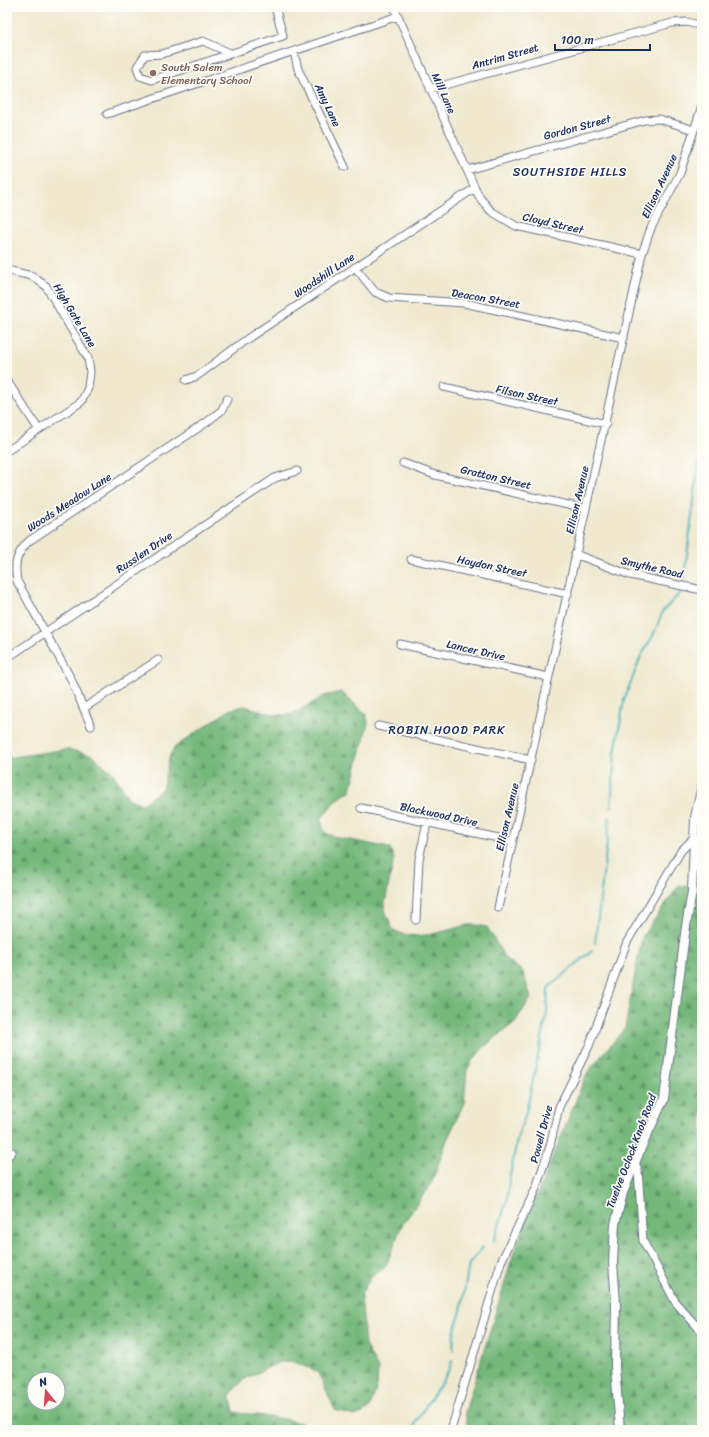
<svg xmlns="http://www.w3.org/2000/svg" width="709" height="1437" font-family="Sriracha,sans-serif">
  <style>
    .forest { fill: url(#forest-firs); stroke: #48746c; fill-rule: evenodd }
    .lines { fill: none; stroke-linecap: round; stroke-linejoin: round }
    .stream { stroke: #3daeb6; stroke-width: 2 }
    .minor-casing { stroke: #667086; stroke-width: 9 }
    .tertiary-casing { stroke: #667086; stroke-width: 10 }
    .minor { stroke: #fff; stroke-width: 7 }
    .tertiary { stroke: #fff; stroke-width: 8 }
    .education-dot { fill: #8d6e63; stroke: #fdfcf7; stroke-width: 1.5 }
    .labels { text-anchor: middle; stroke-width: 3.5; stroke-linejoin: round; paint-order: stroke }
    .street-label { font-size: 11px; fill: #1b2f5e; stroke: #fdfcf7 }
    .education-label { font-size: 11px; fill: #785e54; stroke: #fdfcf7; text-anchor: start }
    .neighbourhood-label { font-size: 12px; letter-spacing: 1px; fill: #1b2f5e; stroke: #fdfcf7 }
  </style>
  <defs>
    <pattern id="forest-firs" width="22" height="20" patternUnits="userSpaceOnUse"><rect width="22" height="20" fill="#74b87a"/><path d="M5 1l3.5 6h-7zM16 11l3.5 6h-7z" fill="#5e9667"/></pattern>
  </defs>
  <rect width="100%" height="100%" fill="#fdfcf7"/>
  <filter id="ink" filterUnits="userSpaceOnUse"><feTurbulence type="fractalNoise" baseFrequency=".025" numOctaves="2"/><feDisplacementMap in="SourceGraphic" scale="8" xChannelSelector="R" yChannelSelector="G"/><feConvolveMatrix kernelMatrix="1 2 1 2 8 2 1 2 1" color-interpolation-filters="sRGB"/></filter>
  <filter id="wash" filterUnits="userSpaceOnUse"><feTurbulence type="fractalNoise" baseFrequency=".012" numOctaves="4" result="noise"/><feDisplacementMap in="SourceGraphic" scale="16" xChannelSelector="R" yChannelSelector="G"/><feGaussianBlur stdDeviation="0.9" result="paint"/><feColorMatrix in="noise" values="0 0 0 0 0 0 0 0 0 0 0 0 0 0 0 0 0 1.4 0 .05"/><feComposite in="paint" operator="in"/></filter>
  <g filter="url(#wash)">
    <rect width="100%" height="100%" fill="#f0e9d0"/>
    <path class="forest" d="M341,692l25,22 2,9 -17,67 -17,12 -13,17 3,13 11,5 55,11 4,11 -10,49 9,22c27,13 48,0 76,-5 5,-1 12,1 18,2l18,31 18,14 8,26 -16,24 -31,25 -12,14 -5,9 -3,33 -17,37 -15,42 -31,45 -15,39 -15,12 -10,16 4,51 13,23 -1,19 -7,20 -7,6 -9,3 -19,-6 -18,-39 -27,-10 -10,1 -37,18 -13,15 4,17c19,3 69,7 82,18h-309v-672l60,-9 25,6 22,19 15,25 14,5 19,-15 8,-34 5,-8 54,-37 15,-4 33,9h14l33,-19zM34,1379h24v24h-24z
      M679,885l23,4v541h-234l-3,-18 50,-163 72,-176 38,-45 17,-91z"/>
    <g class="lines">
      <path class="stream" d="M684,578l18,-140
        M611,807l4,-54 9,-53 17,-44 12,-20 10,-25 18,-19
        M595,943l15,-126
        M494,1241l13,-41 2,-19 9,-46 8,-22 21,-99 1,-26 44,-37
        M453,1350l1,-17 7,-22 8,-47 14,-17
        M413,1430c8,-25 32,-44 39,-69"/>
    </g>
  </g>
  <g filter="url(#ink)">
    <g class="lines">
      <defs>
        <path id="minor" d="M394,7l81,181 5,10 11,13 25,15 126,28
          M294,52l4,17 47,98
          M230,53l-27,-12 -41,13 -17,1 -8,12 3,9 12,4 131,-44 -8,-29
          M430,89l242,-66 15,-1 15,4
          M107,114l291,-98
          M467,170l178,-50 14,-1 35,11
          M355,267l20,25 14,6 75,5 160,35
          M7,270l25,6 14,10 42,72 2,14 -2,16 -7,14 -74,49
          M186,380l11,-4 50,-37 228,-151
          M7,381l32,49
          M444,387l162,37
          M403,463l32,12 151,34
          M575,554l55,21 72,15
          M411,559l157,35
          M400,644l148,33
          M7,658l268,-180 22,-7
          M84,708l74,-48
          M91,726l-20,-47 -54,-98c-3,-18 -1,-27 12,-40l178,-119 15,-12 5,-11
          M378,726l153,34
          M361,808l151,33
          M498,908l144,-654 9,-26 29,-55 22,-67
          M416,920l3,-61 8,-36
          M7,1157l5,-5
          M635,1163l3,7 5,71 33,62 26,29
          M451,1430l50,-168 35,-74 14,-42 9,-39 30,-61 38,-104 54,-91 13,-13"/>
        <path id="tertiary" d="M620,1430l-5,-63 1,-64 -3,-40 2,-39 8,-31 19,-47 22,-47 22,-173 6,-34 3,-75 7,-31"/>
      </defs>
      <use href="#minor" class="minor-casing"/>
      <use href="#tertiary" class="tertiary-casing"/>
      <use href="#minor" class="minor"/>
      <use href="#tertiary" class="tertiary"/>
    </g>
  </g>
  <circle class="education-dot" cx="153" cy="73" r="4"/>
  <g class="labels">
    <g class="street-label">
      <text transform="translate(505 56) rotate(-16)" y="4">Antrim Street</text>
      <text transform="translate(444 93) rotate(66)" y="4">Mill Lane</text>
      <text transform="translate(328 105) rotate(65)" y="4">Amy Lane</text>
      <text transform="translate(577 127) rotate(-15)" y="4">Gordon Street</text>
      <text transform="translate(659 186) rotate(-65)" y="4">Ellison Avenue</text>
      <text transform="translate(553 223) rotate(13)" y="4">Cloyd Street</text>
      <text transform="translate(324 275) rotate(-34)" y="4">Woodshill Lane</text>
      <text transform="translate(486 298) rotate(10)" y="4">Deacon Street</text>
      <text transform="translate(75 315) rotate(59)" y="4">High Gate Lane</text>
      <text transform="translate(527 395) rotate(12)" y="4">Filson Street</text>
      <text transform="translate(496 477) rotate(13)" y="4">Gratton Street</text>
      <text transform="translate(577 500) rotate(-77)" y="4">Ellison Avenue</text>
      <text transform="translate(69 502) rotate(-33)" y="4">Woods Meadow Lane</text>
      <text transform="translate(144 552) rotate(-34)" y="4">Russlen Drive</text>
      <text transform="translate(492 566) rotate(12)" y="4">Haydon Street</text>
      <text transform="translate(652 567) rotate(13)" y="4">Smythe Road</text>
      <text transform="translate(476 650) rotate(13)" y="4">Lancer Drive</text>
      <text transform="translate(439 814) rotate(12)" y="4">Blackwood Drive</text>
      <text transform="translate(507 817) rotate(-77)" y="4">Ellison Avenue</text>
      <text transform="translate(541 1134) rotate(-75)" y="4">Powell Drive</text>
      <text transform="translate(631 1151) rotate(-69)" y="4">Twelve Oclock Knob Road</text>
    </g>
    <g class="education-label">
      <text x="161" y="71">South Salem<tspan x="161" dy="13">Elementary School</tspan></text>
    </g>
    <g class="neighbourhood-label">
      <text x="570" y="176">SOUTHSIDE HILLS</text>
      <text x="447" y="734">ROBIN HOOD PARK</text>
    </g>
  </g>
  <rect width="709" height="1437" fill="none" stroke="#fdfcf7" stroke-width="24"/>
  <g transform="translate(46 1391) rotate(343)"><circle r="19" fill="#fdfcf7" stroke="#a3aaba"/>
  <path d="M0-3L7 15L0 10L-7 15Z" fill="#d1495b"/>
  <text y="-6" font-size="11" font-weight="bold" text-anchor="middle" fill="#1b2f5e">N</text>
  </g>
  <path d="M555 44v6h95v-6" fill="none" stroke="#1b2f5e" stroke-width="2"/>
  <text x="561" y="44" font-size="12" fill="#1b2f5e" stroke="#fdfcf7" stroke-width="3" paint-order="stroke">100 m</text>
</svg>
